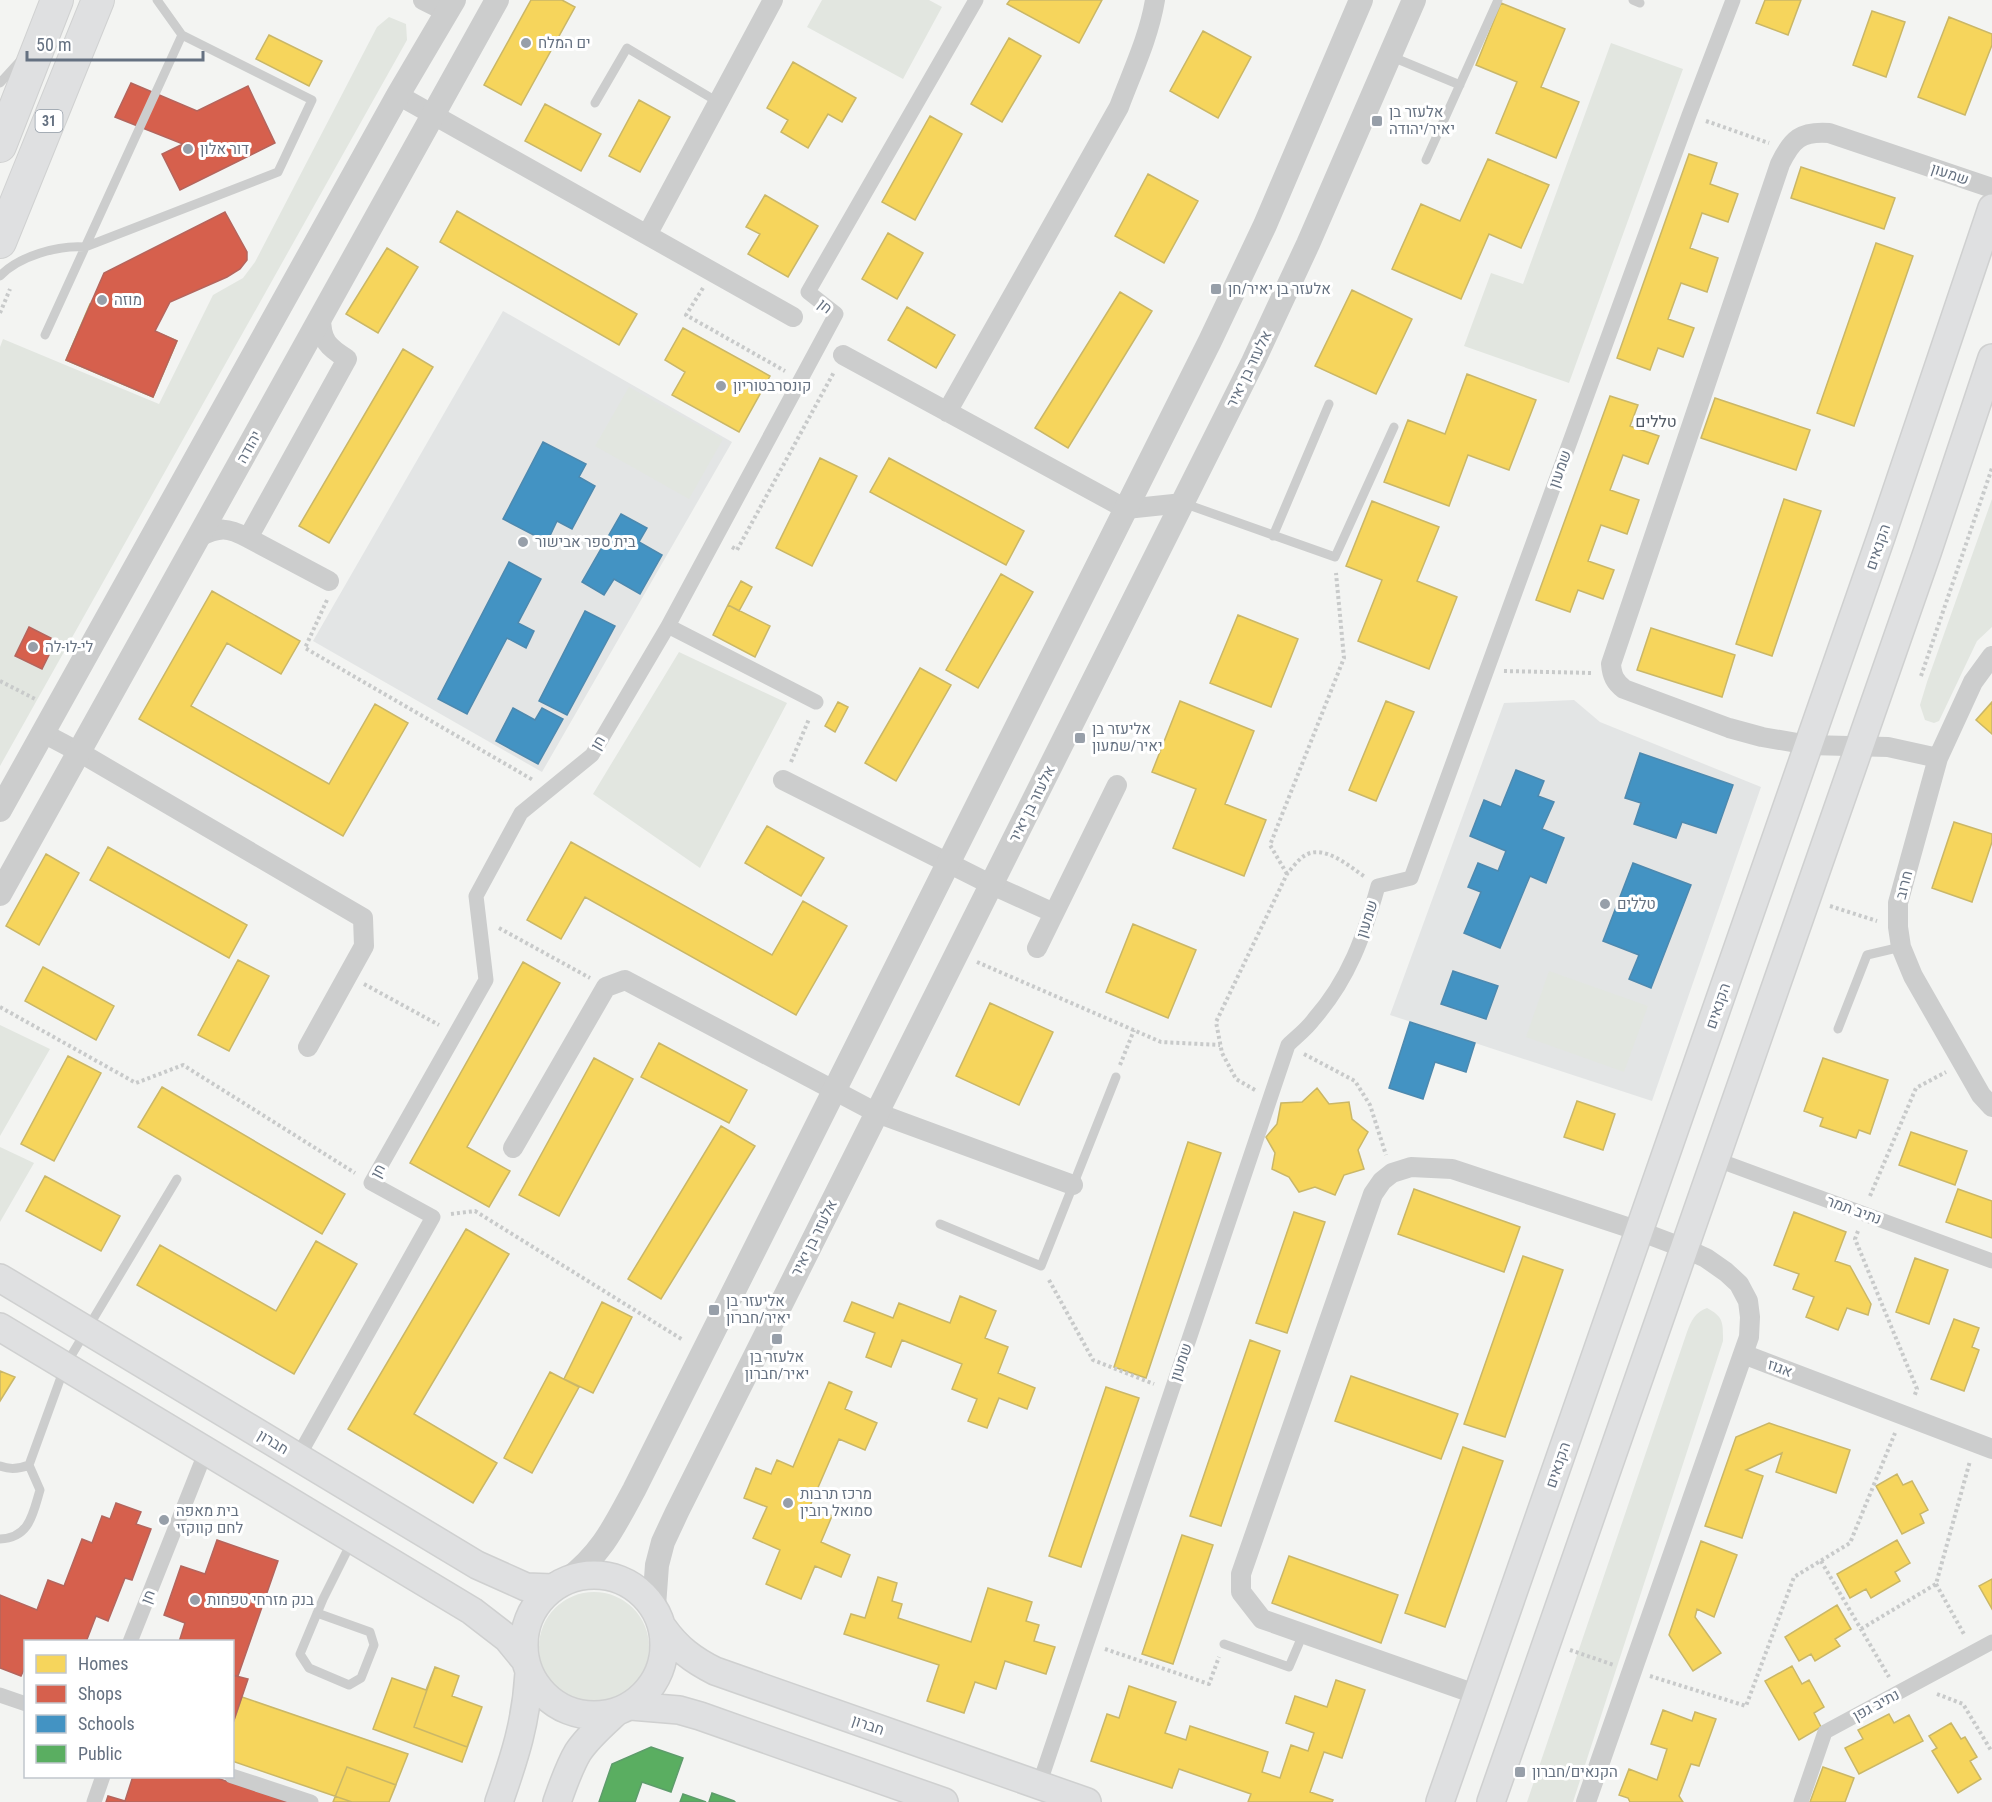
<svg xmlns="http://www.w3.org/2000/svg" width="1992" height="1802" font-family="'Roboto Condensed',Heebo,sans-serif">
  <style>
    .built { fill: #e3e5e5 }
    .green { fill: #e2e6e0 }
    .homes { fill: #f6d55c; stroke: #cab767; stroke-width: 1.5 }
    .shops { fill: #d6604d; stroke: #b4655d; stroke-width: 1.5 }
    .schools { fill: #4393c3; stroke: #4d89af; stroke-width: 1.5 }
    .public { fill: #5aae61; stroke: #5d9c6b; stroke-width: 1.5 }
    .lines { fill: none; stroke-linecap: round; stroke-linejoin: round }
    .secondary-casing { stroke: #cfd0d0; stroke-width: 30 }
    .trunk-casing { stroke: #d0d1d1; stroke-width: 34 }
    .path { stroke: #c8caca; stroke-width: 4; stroke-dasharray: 3 3; stroke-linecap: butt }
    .service { stroke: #cccdcd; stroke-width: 9 }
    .pedestrian { stroke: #cccdcd; stroke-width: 15 }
    .minor { stroke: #cccdcd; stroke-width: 20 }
    .tertiary { stroke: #cccdcd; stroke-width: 24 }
    .secondary { stroke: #dfe0e1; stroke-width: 27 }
    .trunk { stroke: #dfe0e1; stroke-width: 32 }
    .poi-dot { fill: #979fa9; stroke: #fff; stroke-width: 2 }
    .labels { text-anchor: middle; stroke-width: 6; stroke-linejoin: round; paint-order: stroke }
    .shield { fill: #fff; stroke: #939ca7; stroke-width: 1.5 }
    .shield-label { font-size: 14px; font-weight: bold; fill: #657181 }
    .poi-label { font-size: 15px; fill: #657181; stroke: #fff; text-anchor: start }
    .street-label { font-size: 15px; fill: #657181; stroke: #fff }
    .neighbourhood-label { font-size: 16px; fill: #525b66; stroke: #fff }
  </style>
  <rect width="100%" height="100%" fill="#f3f4f2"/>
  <path class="built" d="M503,311l229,131 -190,330 -229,-131z
    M1574,700l26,22 161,65 -109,314 -262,-86 114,-312z"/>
  <path class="green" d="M822,0h107l13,7 -39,72 -96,-52z
    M389,17l17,7 1,16 -407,726v-419l3,-8 156,65 54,-109 30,-17 12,-16 122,-235z
    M1611,43l72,26 -114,314 -105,-37 27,-73 32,11z
    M629,387l94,52 -34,60 -94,-53z
    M1992,499v128l-15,14 -38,80 -5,2 -9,-3 -5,-15 7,-23z
    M679,652l108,51 -87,165 -107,-74z
    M1549,971l99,35 -24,66 -98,-35z
    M0,1025l50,24 -50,87z
    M0,1147l34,16 -34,59z
    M1707,1308c17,9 16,15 16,33l-150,461h-46l160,-470c4,-11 8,-20 20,-24z
    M539 1647a55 55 0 1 1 110 0a55 55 0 1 1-110 0Z"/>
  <path class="homes" d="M531,0h31l13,7 -54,98 -37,-20z
    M1010,0h92l-23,43 -72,-39z
    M1765,0h36l-13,35 -32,-12z
    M1501,3l64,26 -24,58 38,15 -23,56 -60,-25 21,-51 -41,-17z
    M1872,11l33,11 -19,55 -33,-12z
    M1949,17l43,17v11l-27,70 -47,-18z
    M1203,31l48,26 -33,61 -48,-27z
    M269,35l53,26 -13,25 -53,-27z
    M1009,38l32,18 -39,66 -31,-18z
    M793,62l63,36 -14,24 -14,-8 -20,34 -27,-16 7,-12 -21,-12z
    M639,100l31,17 -30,55 -31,-16z
    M545,104l56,30 -20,37 -56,-30z
    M930,116l32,18 -47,86 -33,-18z
    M1689,154l28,9 -7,21 28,10 -10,28 -26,-9 -12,35 28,10 -11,34 -26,-9 -13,36 26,9 -11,29 -25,-9 -8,22 -33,-12z
    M1488,159l61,26 -28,63 -32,-14 -28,65 -69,-30 29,-65 39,17z
    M1801,167l94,31 -11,31 -93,-31z
    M1148,174l50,27 -34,62 -49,-27z
    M765,195l53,31 -30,51 -40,-23 12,-20 -14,-7z
    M457,211l180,103 -18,31 -179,-103z
    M888,233l35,20 -26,46 -35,-20z
    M1876,243l37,13 -59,170 -37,-13z
    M387,248l31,19 -40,66 -32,-19z
    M1352,290l60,29 -36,75 -61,-28z
    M1120,292l32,19 -84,137 -33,-20z
    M90,304l87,37 -24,56 -87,-37z
    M907,307l48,28 -19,33 -48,-28z
    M683,328l87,48 -31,56 -67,-37 13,-23 -20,-12z
    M403,349l30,18 -104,176 -30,-17z
    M1467,374l69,26 -27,70 -41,-15 -19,51 -65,-24 24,-62 37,14z
    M1610,396l28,9 -8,21 29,10 -11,28 -25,-9 -13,35 29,10 -12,34 -26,-9 -13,36 26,9 -11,29 -25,-9 -8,22 -34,-12z
    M1715,398l95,32 -14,40 -95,-32z
    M820,458l37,18 -45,90 -36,-18z
    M889,458l135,73 -18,34 -136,-73z
    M1784,499l37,12 -49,145 -36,-12z
    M1372,501l67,26 -22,54 40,16 -28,72 -71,-28 24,-61 -36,-14z
    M1001,574l32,18 -55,96 -32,-18z
    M741,581l11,6 -13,24 -11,-6z
    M212,591l88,50 -19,33 -54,-31 -36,63 138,78 46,-80 33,19 -65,113 -204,-117z
    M728,605l42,21 -15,31 -42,-22z
    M1238,615l60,24 -27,68 -61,-24z
    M1651,628l84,27 -13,42 -85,-27z
    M920,668l31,17 -55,96 -31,-18z
    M1180,701l74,30 -29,73 41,16 -22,56 -71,-28 23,-59 -44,-17z
    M1386,701l28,11 -38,89 -27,-11z
    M838,702l10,5 -13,25 -10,-6z
    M1992,702v32l-16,-14z
    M1954,822l38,12v8l-20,60 -40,-14z
    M767,826l57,32 -23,38 -56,-33z
    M571,842l201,113 31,-54 44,25 -51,89 -211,-118 -24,42 -34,-19z
    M108,847l139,78 -18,33 -139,-78z
    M46,854l33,19 -40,72 -33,-19z
    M1133,924l63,26 -28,68 -62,-26z
    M238,960l31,16 -40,75 -31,-16z
    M523,962l37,21 -93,164 43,24 -21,36 -79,-44z
    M43,967l71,39 -18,34 -71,-39z
    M990,1003l63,29 -34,73 -63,-29z
    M659,1043l88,47 -18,33 -88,-46z
    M68,1056l33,17 -47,88 -33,-17z
    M594,1058l39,21 -74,137 -40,-21z
    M1823,1058l65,22 -18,54 -11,-4 -3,8 -36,-12 3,-8 -19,-7z
    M162,1087l183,107 -23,40 -184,-107z
    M1317,1088l12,16 20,-2 3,17 16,13 -10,18 6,19 -20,6 -9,20 -20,-8 -16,5 -10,-15 -17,-8 3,-16 -9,-16 11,-13 4,-21 21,-1z
    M1577,1101l38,13 -12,36 -39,-13z
    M721,1126l34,20 -94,153 -33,-20z
    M1911,1132l56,19 -12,34 -56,-20z
    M1188,1142l33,11 -75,225 -32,-11z
    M45,1176l75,40 -19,35 -75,-40z
    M1414,1189l106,38 -16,45 -106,-38z
    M1958,1189l34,12v37l-46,-16z
    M1294,1212l31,10 -38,111 -31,-10z
    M1794,1212l52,20 -11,29 15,5 21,38 -3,11 -21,-7 -9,22 -32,-13 8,-20 -21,-8 6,-15 -25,-9z
    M466,1229l43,25 -95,160 83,49 -24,40 -125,-74z
    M316,1241l41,23 -63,110 -157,-89 23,-40 116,66z
    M1523,1256l40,14 -58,167 -41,-13z
    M1915,1258l33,12 -19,54 -33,-12z
    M960,1296l36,15 -11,27 23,9 -10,26 37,15 -8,21 -28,-11 -12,30 -19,-7 9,-22 -25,-10 10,-25 -60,-24 -11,27 -25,-10 9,-24 -31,-12 8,-19 41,16 6,-15 51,20z
    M602,1302l30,15 -39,76 -29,-14z
    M1954,1319l25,9 -7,19 7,3 -15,41 -33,-12z
    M1250,1340l30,11 -59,175 -31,-10z
    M0,1371l15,6 -15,24z
    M550,1372l29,15 -47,86 -28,-15z
    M1351,1376l107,38 -17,45 -106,-38z
    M829,1382l23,10 -7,17 32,14 -12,27 -26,-11 -29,67 22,10 -11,26 29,13 -9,22 -26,-11 -14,33 -35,-15 14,-34 -27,-12 14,-31 -23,-9 12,-30 15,6 6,-14 16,7z
    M1106,1387l33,11 -58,169 -32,-11z
    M1769,1423l81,27 -14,43 -60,-21 6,-19 -36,17 17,6 -21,62 -37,-12 31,-89z
    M1463,1447l40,14 -58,166 -40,-14z
    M1897,1474l6,11 9,-4 16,29 -8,4 4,9 -22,11 -26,-48z
    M1182,1535l31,10 -40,119 -31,-10z
    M1897,1540l13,23 -15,9 5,9 -29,17 -5,-9 -16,9 -13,-24z
    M1701,1541l36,14 -23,62 -17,-8 -2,8 26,36 -28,18 -24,-36z
    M1289,1556l109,39 -17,48 -109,-40z
    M878,1577l19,6 -5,18 10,3 -4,14 73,24 17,-54 44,14 -6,19 13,4 -5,16 21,6 -9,27 -41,-13 -9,28 -21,-7 -11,31 -37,-12 12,-36 -95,-31 7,-20 14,4z
    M1992,1579v30l-13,-23z
    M1837,1605l14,24 -16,10 5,7 -25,15 -4,-7 -12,7 -14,-24z
    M1792,1666l10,18 7,-4 15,27 -10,6 7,14 -22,13 -34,-59z
    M435,1667l24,9 -7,20 30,11 -20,55 -89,-33 19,-51 34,12z
    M435,1667l24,9 -7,20 30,11 -15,40 -53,-20z
    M1336,1680l29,10 -23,68 -18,-6 -14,40 23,8 -1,2h-84l3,-8 -72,-25 -7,19 -81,-27 16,-47 12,4 10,-32 47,16 -11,31 21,7 4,-14 78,26 -6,20 18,6 11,-33 17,6 6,-18 -28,-10 9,-27 32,11z
    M242,1697l166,57 -19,48h-37l-120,-41v-35z
    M1663,1710l29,11 3,-9 21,7 -17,47 -8,-2 -12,32 4,6h-53l-2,-4 -9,-3 10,-26 28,11 10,-31 -16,-5z
    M1889,1714l5,9 15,-8 14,26 -64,33 -14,-26 18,-9 -5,-9z
    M1951,1723l10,16 4,-2 12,20 -7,4 11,18 -23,14 -26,-42 5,-3 -8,-12z
    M347,1767l49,18 -7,17h-56z
    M1823,1767l31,11 -9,24h-35z"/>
  <path class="shops" d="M131,83l66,28 51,-25 27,57 -95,47 -18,-36 21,-10 -68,-27z
    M225,212l22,40v8l-7,9 -13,8 -57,25 -15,29 22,10 -24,56 -87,-37 38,-87z
    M29,627l22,11 -5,11 5,2 -9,18 -27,-13z
    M116,1503l25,9 -5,12 15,5 -19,51 -7,-2 -17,43 -12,-5 -10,26h-60v23l-5,11 -21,-8v-73l37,15 11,-30 16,6 18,-47 10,4 10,-27 8,3z
    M217,1540l61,21 -40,115 -6,-1v-33h-53l6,-19 -21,-8 17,-49 24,8z
    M232,1675l16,4 -16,47z
    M133,1776h78l77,26h-182l2,-6 17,5z"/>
  <path class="schools" d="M543,442l43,22 -7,13 16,9 -23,43 -15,-8 -10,21 -44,-23z
    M621,514l26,14 -8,14 23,13 -22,39 -26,-15 -10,16 -22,-13z
    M509,562l32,17 -23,44 16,8 -8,17 -19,-10 -40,76 -29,-15z
    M585,611l30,15 -48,89 -28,-14z
    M513,708l22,12 7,-12 21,11 -25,45 -42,-23z
    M1640,753l93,32 -17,48 -34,-11 -6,16 -42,-14 7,-21 -16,-5z
    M1516,770l28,11 -6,15 16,6 -12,27 22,9 -18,45 -16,-7 -30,72 -36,-15 17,-41 -13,-5 10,-24 20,8 8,-20 -36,-15 14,-36 17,7z
    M1633,863l58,22 -40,103 -22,-9 10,-24 -36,-14z
    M1453,971l45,15 -12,33 -45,-15z
    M1410,1022l65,21 -9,29 -31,-10 -12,37 -34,-11z"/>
  <path class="public" d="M651,1747l32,11 -12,34 -29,-10 -7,20h-36l13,-38z
    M712,1793l22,8 1,1h-26z
    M683,1794l23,8h-26z"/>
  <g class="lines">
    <defs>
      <path id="secondary" d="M0,1278l477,287 49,22 27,1
        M0,1327l472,284 35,27 18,22
        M524 1645a70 70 0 1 1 140 0a70 70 0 1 1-140 0Z
        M663,1628c14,20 30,32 52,43l372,131
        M631,1706l48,4 21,6 244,86
        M499,1802c16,-46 27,-79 30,-129
        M557,1802c6,-17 12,-35 21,-50 10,-15 24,-27 37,-39
        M1440,1802l441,-1265 111,-329
        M1491,1802l436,-1249 65,-195"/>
      <path id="trunk" d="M0,146l57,-146
        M0,242l98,-242"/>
    </defs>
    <use href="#secondary" class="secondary-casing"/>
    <use href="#trunk" class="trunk-casing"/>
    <path class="path" d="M1706,121l63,22
      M703,288l-17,27 99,56
      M0,313l10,-24
      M732,547l5,3 97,-178
      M327,600l-22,48 228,132
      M1504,671l89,2
      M1921,676l71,-208
      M0,681l37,19
      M791,762l18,-43
      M1287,874l-17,-29 74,-187 -8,-85
      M1830,906l47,15
      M499,928l91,50
      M977,962l184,80 59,3
      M364,984l75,41
      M0,1007l136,76 47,-18 172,108
      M1304,1054l51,27 15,24 16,50
      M1120,1065l14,-35
      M1255,1090l-19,-11 -14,-26 -6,-31 71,-148c5,-6 11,-14 17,-18 19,-13 45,10 61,21
      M1870,1196l46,-108 30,-16
      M451,1214l24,-3 208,129
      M1858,1231l-3,8 62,150 -3,8
      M1049,1280l44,80 61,24
      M1821,1561l68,116
      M1936,1584l29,52
      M1861,1629l75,-45 34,-123
      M1105,1649l104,35 10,-27
      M1570,1650l44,15
      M1650,1676l96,30 48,-129 56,-34 45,-110
      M1937,1694l26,10 29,48"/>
    <path class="service" d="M1633,0l7,3
      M1390,56l70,29
      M0,83l20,-22
      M595,103l32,-55 91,54
      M1426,160l72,-160
      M0,276c19,-20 58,-31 85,-29l193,-75 34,-72 -130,-65 -25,-35
      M45,335l137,-300
      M1183,503l152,54 59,-130
      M1273,536l56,-132
      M1838,1029l29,-74 34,-8
      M940,1224l101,42 75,-189
      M0,1466c10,4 19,3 29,-1
      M0,1539c30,-1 33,-26 40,-49l-11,-25 36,-99 112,-187
      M317,1613l53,19 4,13 -13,33 -12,7 -40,-17 -9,-14 23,-55 29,-58
      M1224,1644l65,23 14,-33"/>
    <path class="pedestrian" d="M668,626l148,76
      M1715,1159l277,102
      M298,1457l135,-240 -62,-34 115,-203 -10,-84 45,-83 71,-58 76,-129 168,-312 -28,-22 168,-292
      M130,1642l76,-191
      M0,1695l26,9
      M232,1776l79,26
      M1039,1785l249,-740c8,-8 19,-16 26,-26 35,-40 50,-83 64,-133l33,-8 278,-763 44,-115
      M94,1802l9,-26
      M1801,1802l24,-70 167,-90"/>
    <path class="minor" d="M423,0l24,12
      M398,95l395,222
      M647,235l126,-235
      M843,355l283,154 57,-6
      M947,412l172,-305c13,-35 30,-70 36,-107
      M199,537c21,-10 28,-10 49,1l99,-179c-19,-12 -26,-18 -26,-42
      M248,538l81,43
      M1992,656l-19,26 -35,76 -40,145v24l3,20 12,29 68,119 11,12
      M43,733l36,19 284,166 1,28 -56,101
      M1938,758l-50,-11 -79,-2 -47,-8 -33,-9 -105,-39c-9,-7 -12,-13 -13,-25l169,-500c12,-25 21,-33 49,-31l163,55
      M783,780l209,105 62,28
      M1037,948l80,-163
      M513,1148l93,-161 19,-7 252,133 196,72
      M1743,1354l249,95
      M1478,1695l-216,-76 -21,-27v-18l132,-380 9,-13 10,-8 19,-6 41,2 187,62 45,17 22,10 20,14 13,12 9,17 2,16 -1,20 -6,17 -157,448"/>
    <path class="tertiary" d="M0,810l398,-715 56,-95
      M0,894l497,-894
      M567,1580c35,-27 47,-53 67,-90l576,-1149 55,-116 96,-225
      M654,1606l3,-41 6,-23 14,-30 576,-1150 55,-118 106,-244"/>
    <use href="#secondary" class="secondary"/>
    <use href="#trunk" class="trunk"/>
  </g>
  <g class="poi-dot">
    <circle cx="526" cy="43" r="6"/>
    <rect x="1371" y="115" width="12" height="12" rx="3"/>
    <circle cx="188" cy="149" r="6"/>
    <rect x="1210" y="283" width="12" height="12" rx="3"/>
    <circle cx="102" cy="300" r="6"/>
    <circle cx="721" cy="386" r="6"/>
    <circle cx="523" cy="542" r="6"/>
    <circle cx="33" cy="647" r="6"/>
    <rect x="1074" y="732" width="12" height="12" rx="3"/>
    <circle cx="1605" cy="904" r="6"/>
    <rect x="708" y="1304" width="12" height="12" rx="3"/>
    <rect x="771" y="1333" width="12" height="12" rx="3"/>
    <circle cx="788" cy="1503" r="6"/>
    <circle cx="164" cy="1520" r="6"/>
    <circle cx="195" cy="1600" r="6"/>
    <rect x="1514" y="1766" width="12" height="12" rx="3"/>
  </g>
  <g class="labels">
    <rect class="shield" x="35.5" y="110" width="27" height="22" rx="4.5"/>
    <g class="shield-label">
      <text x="49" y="126">31</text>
    </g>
    <g class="poi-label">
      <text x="538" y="48">ים המלח</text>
      <text x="1389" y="117">אלעזר בן<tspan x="1389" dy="17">יאיר/יהודה</tspan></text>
      <text x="200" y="154">דור אלון</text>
      <text x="1228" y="294">אלעזר בן יאיר/חן</text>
      <text x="114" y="305">מוזה</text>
      <text x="733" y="391">קונסרבטוריון</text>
      <text x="535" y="547">בית ספר אבישור</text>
      <text x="45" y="652">לי-לו-לה</text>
      <text x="1092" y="734">אליעזר בן<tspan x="1092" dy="17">יאיר/שמעון</tspan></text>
      <text x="1617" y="909">טללים</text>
      <text x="726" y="1306">אליעזר בן<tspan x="726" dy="17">יאיר/חברון</tspan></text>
      <text x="777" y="1362" text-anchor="middle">אלעזר בן<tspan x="777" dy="17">יאיר/חברון</tspan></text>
      <text x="800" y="1499">מרכז תרבות<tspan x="800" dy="17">סמואל רובין</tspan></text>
      <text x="176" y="1516">בית מאפה<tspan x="176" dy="17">לחם קווקזי</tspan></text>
      <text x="207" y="1605">בנק מזרחי טפחות</text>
      <text x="1532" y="1777">הקנאים/חברון</text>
    </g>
    <g class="street-label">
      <text transform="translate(1950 174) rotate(19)" y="5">שמעון</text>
      <text transform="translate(825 306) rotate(39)" y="5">חן</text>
      <text transform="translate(1249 369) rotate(-64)" y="5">אלעזר בן יאיר</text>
      <text transform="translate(249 447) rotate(-61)" y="5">יהודה</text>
      <text transform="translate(1560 469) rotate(-70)" y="5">שמעון</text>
      <text transform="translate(1878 547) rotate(-71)" y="5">הקנאים</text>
      <text transform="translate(598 743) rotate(-59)" y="5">חן</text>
      <text transform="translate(1032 804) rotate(-63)" y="5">אלעזר בן יאיר</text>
      <text transform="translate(1904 885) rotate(-76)" y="5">חרוב</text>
      <text transform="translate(1367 919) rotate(-72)" y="5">שמעון</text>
      <text transform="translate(1718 1006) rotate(-71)" y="5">הקנאים</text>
      <text transform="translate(378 1171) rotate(-62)" y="5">חן</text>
      <text transform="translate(1854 1210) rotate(20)" y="5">נתיב תמר</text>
      <text transform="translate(814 1238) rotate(-63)" y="5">אלעזר בן יאיר</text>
      <text transform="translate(1181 1362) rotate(-71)" y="5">שמעון</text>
      <text transform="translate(1780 1368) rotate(21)" y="5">אגוז</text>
      <text transform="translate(273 1442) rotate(31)" y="5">חברון</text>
      <text transform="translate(1558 1465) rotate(-71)" y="5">הקנאים</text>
      <text transform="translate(148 1597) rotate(-68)" y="5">חן</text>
      <text transform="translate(1876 1705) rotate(-28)" y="5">נתיב גפן</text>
      <text transform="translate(868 1725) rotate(19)" y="5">חברון</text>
    </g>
    <g class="neighbourhood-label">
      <text x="1656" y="427">טללים</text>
    </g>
  </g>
  <rect x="24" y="1640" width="210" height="138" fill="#ffffff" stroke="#c1c6cd" stroke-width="1.5"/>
  <rect x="36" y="1655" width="30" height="18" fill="#f6d55c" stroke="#c1c6cd" stroke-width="1.5"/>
  <text x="78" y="1670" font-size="18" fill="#657181">Homes</text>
  <rect x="36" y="1685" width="30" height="18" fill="#d6604d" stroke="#c1c6cd" stroke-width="1.5"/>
  <text x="78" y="1700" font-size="18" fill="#657181">Shops</text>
  <rect x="36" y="1715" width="30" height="18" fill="#4393c3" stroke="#c1c6cd" stroke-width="1.5"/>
  <text x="78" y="1730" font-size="18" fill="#657181">Schools</text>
  <rect x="36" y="1745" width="30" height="18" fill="#5aae61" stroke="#c1c6cd" stroke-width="1.5"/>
  <text x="78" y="1760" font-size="18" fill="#657181">Public</text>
  <path d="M27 51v9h176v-9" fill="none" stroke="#657181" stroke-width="3"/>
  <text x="36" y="51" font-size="18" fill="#657181" stroke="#ffffff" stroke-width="4.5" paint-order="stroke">50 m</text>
</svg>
